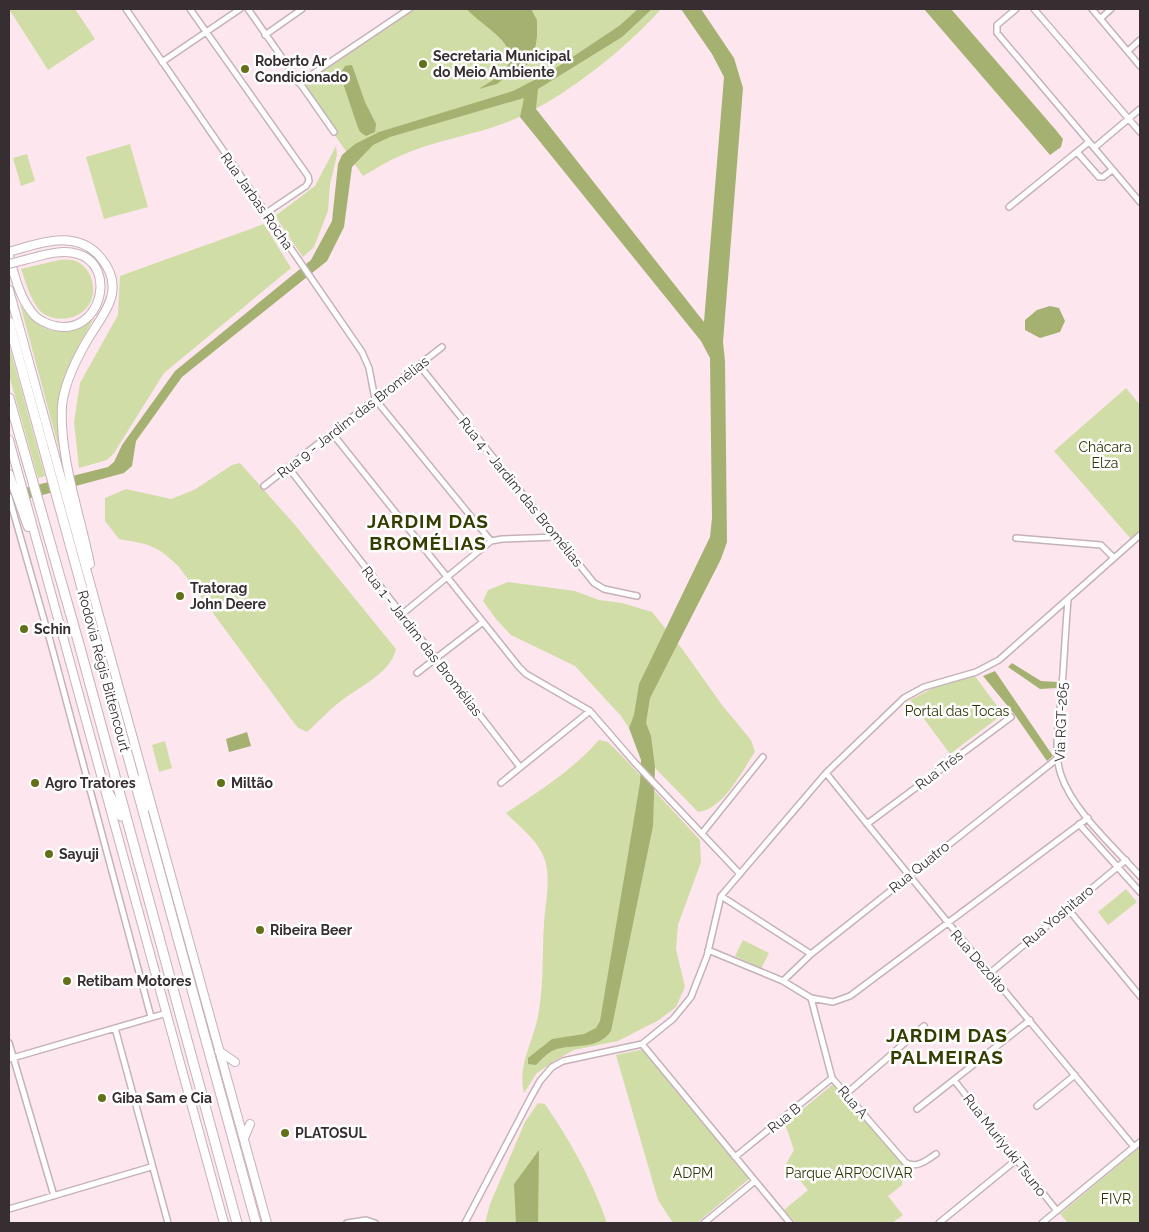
<svg xmlns="http://www.w3.org/2000/svg" width="1149" height="1232" font-family="Raleway,sans-serif">
  <style>
    .green { fill: #d1dda7 }
    .water { fill: #a5b171 }
    .lines { fill: none; stroke-linecap: round; stroke-linejoin: round }
    .minor-casing { stroke: #c7b1b9; stroke-width: 8 }
    .primary-casing { stroke: #c7b1b9; stroke-width: 10 }
    .motorway-casing { stroke: #c7b1b9; stroke-width: 11 }
    .minor { stroke: #fff; stroke-width: 5 }
    .primary { stroke: #fff; stroke-width: 8 }
    .motorway { stroke: #fff; stroke-width: 9 }
    .primary-bridge-casing { stroke: #c7b1b9; stroke-width: 10; stroke-linecap: butt }
    .primary-bridge { stroke: #fff; stroke-width: 8 }
    .poi-dot { fill: #63701a; stroke: #fff; stroke-width: 2 }
    .labels { text-anchor: middle; stroke-width: 5; stroke-linejoin: round; paint-order: stroke }
    .poi-label { font-size: 14px; font-weight: bold; fill: #372e31; stroke: #fff; text-anchor: start }
    .street-label { font-size: 14px; fill: #372e31; stroke: #fff }
    .park-label { font-size: 14px; fill: #303704; stroke: #fff }
    .district-label { font-size: 19px; font-weight: bold; letter-spacing: 1px; fill: #353d00; stroke: #fff }
  </style>
  <rect width="100%" height="100%" fill="#fde6ee"/>
  <path class="green" d="M9,9h66l20,30 -47,31z
    M407,9h254c-36,41 -104,95 -156,114 -32,12 -67,17 -98,30 -16,6 -30,15 -44,23l-64,-93z
    M130,144l18,63 -44,12 -18,-62z
    M336,146l1,9 -7,29 -2,27 -14,36 -11,10 -28,-41 40,-30z
    M27,154l8,27 -14,5 -8,-28z
    M264,224l27,44 -127,105 -50,80 -7,7 -28,8 -5,-46 6,-39 38,-68 2,-39z
    M59,260c7,0 13,-1 19,2 15,8 20,31 10,44 -10,15 -35,17 -48,5 -10,-12 -14,-28 -19,-42z
    M20,304c19,31 45,36 74,14 -33,59 -39,74 -32,142z
    M9,345l36,131 -7,2 -29,-103z
    M1126,388l14,17v126l-9,8 -77,-88z
    M240,463l55,62 101,124c-5,24 -37,38 -55,52 -12,9 -23,21 -34,31l-10,-5 -118,-160c-22,-22 -30,-23 -60,-28l-14,-18v-23l21,-9 45,10 23,-9 38,-25z
    M508,582l67,9 24,9 23,3 30,9 31,38 39,55 29,35 4,12c-14,20 -31,57 -57,60l-41,-42 -36,-54 -46,-50 -64,-31 -15,-16 -13,-18 5,-11z
    M975,676l28,38 -53,40 -40,-54 27,-14z
    M599,740l9,2 16,16 76,82 1,22 -23,63 -2,24 9,38 -9,20 -17,13 -41,21 -44,9 -20,11 -18,13 -12,19c-7,-28 9,-50 14,-77 6,-30 4,-61 6,-92 1,-19 7,-45 1,-64 -7,-20 -24,-32 -39,-47 33,-22 67,-43 93,-73z
    M165,741l7,27 -13,4 -7,-27z
    M1126,889l11,13 -29,23 -10,-13z
    M743,940l26,13 -8,16 -26,-13z
    M644,1049l106,129 -53,45h-24l-15,-23 -42,-145z
    M833,1084l72,81 -3,20 -14,11 15,19 -11,8h-96l-12,-13 24,-20 -22,-26 8,-14 -9,-26z
    M538,1103l7,1c26,38 47,76 62,119h-122l5,-19 35,-82z
    M1140,1147v76h-72l-8,-9z"/>
  <path class="water" d="M467,9h64l6,11v16l-2,15 -5,10 -6,7 -15,6 -12,10 -18,5c7,-5 17,-10 23,-16 26,-27 -21,-46 -35,-64z
    M638,9h14l-30,28 -84,52 -2,20 168,213 20,-245 -12,-23 -31,-45h20l33,49 9,30 -20,254 2,19 2,181 -6,17 -71,139 -4,25 5,13 4,31 -2,59 -42,205c-14,20 -37,12 -57,19 -7,3 -13,10 -18,15l-8,-1v-6l24,-19 32,-5 12,-6 4,-7 40,-238 1,-23 -12,-32 5,-13 5,-31 71,-147 2,-19 -2,-160 -9,-17 -181,-224 4,-19 -134,39 -17,8 -21,22 -8,60 -17,34 -145,116 -46,64 -4,25 -8,7 -115,31v-12l99,-25 6,-5 8,-17 53,-74 136,-111 21,-39 6,-57 4,-9 13,-11 24,-12 134,-41 37,-19 69,-46z
    M924,9h27l104,120 8,10 -2,8 -11,8z
    M352,65l13,37 11,22 -1,8 -9,4 -6,-4 -3,-7 -17,-51 5,-8z
    M1050,306l9,2 6,13 -5,11 -20,6 -15,-8v-10l12,-10z
    M1012,663l29,18 16,1v6l-17,1 -32,-22z
    M995,671l58,85 -6,5 -32,-46 -32,-39z
    M247,732l4,14 -22,6 -3,-13z
    M539,1150l-1,73h-22l-2,-39z"/>
  <g class="lines">
    <defs>
      <path id="minor" d="M126,9l236,343 7,16 6,31 116,142
        M190,9l118,167 1,5 -3,5 -40,27
        M248,9l86,123
        M1016,9l-19,16v8l143,169
        M1034,9l106,123
        M1092,9l48,57
        M1101,18l10,-9
        M265,35l37,-26
        M1128,51l12,-11
        M162,62l78,-53
        M299,83l110,-74
        M1094,148l46,-39
        M1077,152l22,25h4l9,-7
        M1009,207l80,-65
        M419,365l175,218 10,6 33,7
        M332,433l187,234 7,7 64,37 45,52 105,111
        M288,467l232,300
        M264,486l178,-139
        M9,497l42,147 100,373
        M1016,538l85,7 13,13
        M1068,600c-3,33 -4,66 -7,99 -2,24 -8,53 0,76 12,36 54,73 79,101
        M401,615l90,-74 11,-2 56,-2
        M417,673l66,-51
        M826,773c101,126 205,249 308,374
        M501,783l89,-72
        M867,824l144,-107
        M1079,824l61,68
        M703,832l60,-75
        M721,896l90,58
        M1068,909l72,87
        M708,950l75,31 28,17 22,4 17,-6 238,-178
        M990,973l136,-113
        M783,981l28,-27 247,-196
        M811,998l21,80 73,84c11,7 21,-1 31,-8
        M115,1028l53,195
        M9,1043l45,153
        M642,1044l148,179
        M9,1059l158,-46
        M954,1080l103,131
        M846,1094l78,-68
        M1037,1106l38,-31
        M917,1109l113,-89
        M735,1157l97,-79
        M9,1209l142,-42
        M347,1223l19,-3 9,3
        M465,1223l66,-126 9,-16 12,-14 11,-6 79,-17 31,-25 18,-22 16,-41 14,-60 105,-123 78,-75 20,-11 52,-15 23,-12 141,-125
        M704,1223l51,-42
        M939,1223l77,-63
        M1042,1223l98,-81"/>
      <path id="primary" d="M9,252c30,-9 68,-24 92,6 28,34 -1,58 -17,88 -10,18 -20,39 -22,60 -3,49 18,109 28,158
        M9,256c6,21 11,44 26,60 6,6 12,8 20,10 46,10 63,-60 23,-72 -17,-5 -34,1 -50,5
        M9,290l258,933
        M9,440l215,783
        M9,474l19,53
        M219,1051l16,11
        M244,1138l6,-14"/>
      <path id="motorway" d="M9,322l247,901
        M9,398l70,246 158,579
        M143,776l3,31
        M104,785l17,31"/>
    </defs>
    <use href="#minor" class="minor-casing"/>
    <use href="#primary" class="primary-casing"/>
    <use href="#motorway" class="motorway-casing"/>
    <use href="#minor" class="minor"/>
    <use href="#primary" class="primary"/>
    <use href="#motorway" class="motorway"/>
    <defs>
      <path id="primary-bridge" d="M9,264l19,-5"/>
    </defs>
    <use href="#primary-bridge" class="primary-bridge-casing"/>
    <use href="#primary-bridge" class="primary-bridge"/>
  </g>
  <g class="poi-dot">
    <circle cx="423" cy="64" r="5"/>
    <circle cx="245" cy="69" r="5"/>
    <circle cx="180" cy="596" r="5"/>
    <circle cx="24" cy="629" r="5"/>
    <circle cx="35" cy="783" r="5"/>
    <circle cx="221" cy="783" r="5"/>
    <circle cx="49" cy="854" r="5"/>
    <circle cx="260" cy="930" r="5"/>
    <circle cx="67" cy="981" r="5"/>
    <circle cx="102" cy="1098" r="5"/>
    <circle cx="285" cy="1133" r="5"/>
  </g>
  <g class="labels">
    <g class="poi-label">
      <text x="433" y="61">Secretaria Municipal<tspan x="433" dy="16">do Meio Ambiente</tspan></text>
      <text x="255" y="66">Roberto Ar<tspan x="255" dy="16">Condicionado</tspan></text>
      <text x="190" y="593">Tratorag<tspan x="190" dy="16">John Deere</tspan></text>
      <text x="34" y="634">Schin</text>
      <text x="45" y="788">Agro Tratores</text>
      <text x="231" y="788">Miltão</text>
      <text x="59" y="859">Sayuji</text>
      <text x="270" y="935">Ribeira Beer</text>
      <text x="77" y="986">Retibam Motores</text>
      <text x="112" y="1103">Giba Sam e Cia</text>
      <text x="295" y="1138">PLATOSUL</text>
    </g>
    <g class="street-label">
      <text transform="translate(257 201) rotate(55)" y="5">Rua Jarbas Rocha</text>
      <text transform="translate(353 417) rotate(-38)" y="5">Rua 9 - Jardim das Bromélias</text>
      <text transform="translate(521 492) rotate(51)" y="5">Rua 4 - Jardim das Bromélias</text>
      <text transform="translate(422 641) rotate(52)" y="5">Rua 1 - Jardim das Bromélias</text>
      <text transform="translate(104 671) rotate(75)" y="5">Rodovia Régis Bittencourt</text>
      <text transform="translate(1061 722) rotate(-88)" y="5">Via RGT-265</text>
      <text transform="translate(939 770) rotate(-37)" y="5">Rua Três</text>
      <text transform="translate(919 867) rotate(-39)" y="5">Rua Quatro</text>
      <text transform="translate(1058 916) rotate(-40)" y="5">Rua Yoshitaro</text>
      <text transform="translate(979 961) rotate(49)" y="5">Rua Dezoito</text>
      <text transform="translate(853 1102) rotate(49)" y="5">Rua A</text>
      <text transform="translate(784 1118) rotate(-39)" y="5">Rua B</text>
      <text transform="translate(1005 1145) rotate(52)" y="5">Rua Muriyuki Tsuno</text>
    </g>
    <g class="park-label">
      <text x="1105" y="452">Chácara<tspan x="1105" dy="16">Elza</tspan></text>
      <text x="957" y="716">Portal das Tocas</text>
      <text x="693" y="1178">ADPM</text>
      <text x="849" y="1178">Parque ARPOCIVAR</text>
      <text x="1116" y="1204">FIVR</text>
    </g>
    <g class="district-label">
      <text x="428" y="528">JARDIM DAS<tspan x="428" dy="22">BROMÉLIAS</tspan></text>
      <text x="947" y="1042">JARDIM DAS<tspan x="947" dy="22">PALMEIRAS</tspan></text>
    </g>
  </g>
  <rect width="1149" height="1232" fill="none" stroke="#372e31" stroke-width="20"/>
</svg>
